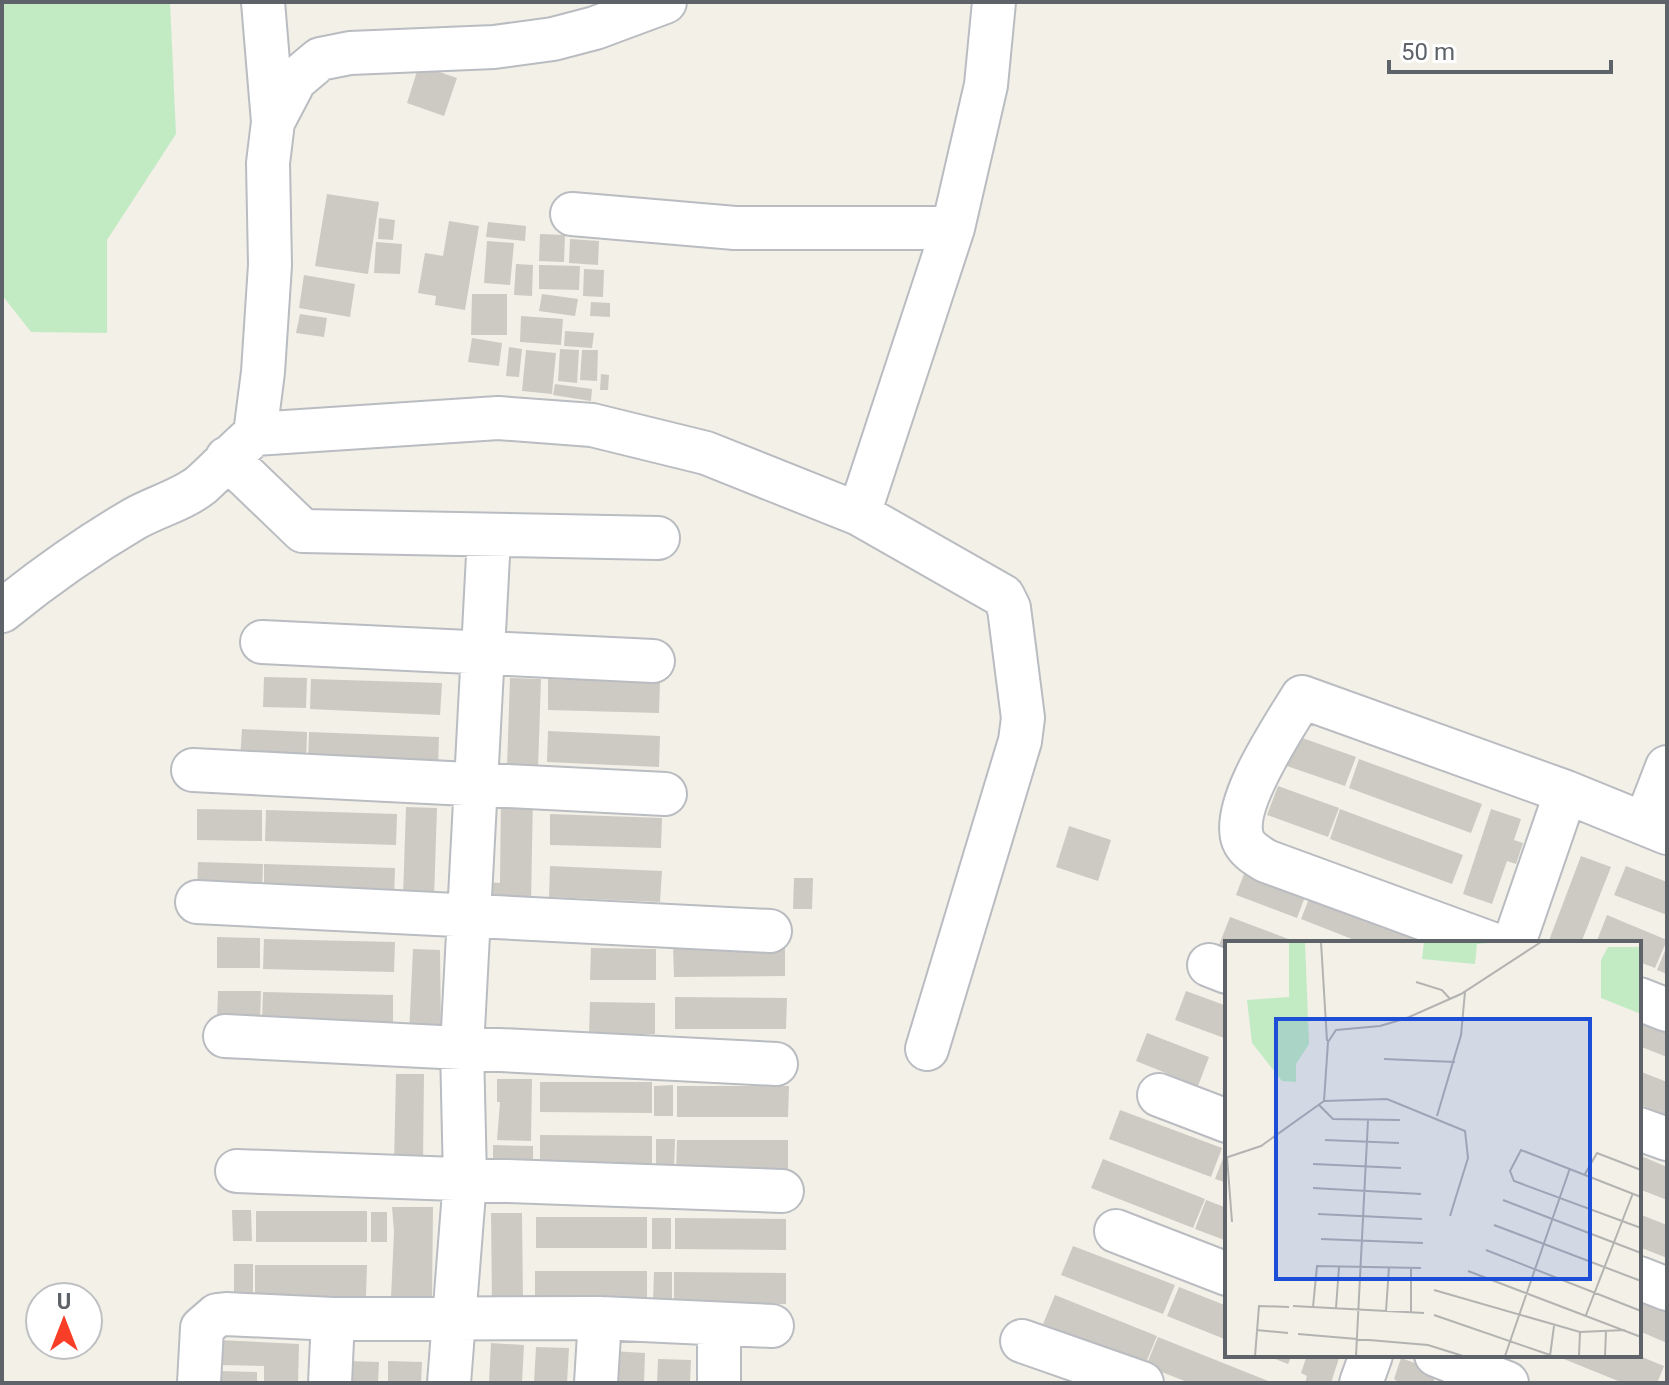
<svg xmlns="http://www.w3.org/2000/svg" width="1669" height="1385" font-family="Roboto,sans-serif">
  <style>
    .green { fill: #c2ebc4 }
    .building { fill: #cdcac4 }
    .lines { fill: none; stroke-linecap: round; stroke-linejoin: round }
    .minor-casing { stroke: #b9bcc1; stroke-width: 46 }
    .minor { stroke: #fff; stroke-width: 42 }
    .inset-road { fill: none; stroke: #b3b3b1; stroke-width: 2 }
    .view { fill: #1d4ed8; fill-opacity: 0.15; stroke: #1d4ed8; stroke-width: 4 }
    .inset-edge { fill: none; stroke: #5e6269; stroke-width: 4 }
  </style>
  <rect width="100%" height="100%" fill="#f2f0e7"/>
  <path class="green" d="M2,2h168l6,132 -69,106v93l-76,-1 -29,-37z"/>
  <path class="building" d="M419,65l38,13 -13,38 -37,-13z
    M327,194l52,8 -11,72 -53,-8z
    M379,218l16,2 -2,20 -15,-1z
    M449,221l30,5 -14,84 -30,-5 1,-9 -18,-3 7,-40 18,3z
    M488,222l38,4 -1,15 -39,-4z
    M540,234l25,1 -1,27 -25,-1z
    M570,239l29,2 -1,24 -29,-2z
    M487,241l27,2 -4,42 -26,-2z
    M376,242l26,2 -2,30 -26,-1z
    M516,264l17,1 -1,31 -18,-1z
    M539,265l41,1 -1,24 -40,-1z
    M584,269l20,1 -1,27 -20,-1z
    M304,275l51,9 -5,33 -51,-9z
    M472,294h35v41h-36z
    M542,294l36,5 -3,17 -36,-5z
    M591,302l19,1v14l-20,-1z
    M300,314l27,4 -3,19 -28,-4z
    M521,316l42,3 -2,26 -41,-3z
    M565,331l29,2 -2,15 -28,-2z
    M472,338l30,5 -3,23 -31,-4z
    M509,347l13,2 -3,28 -13,-1z
    M560,349l19,1 -2,33 -19,-2z
    M526,350l30,3 -4,41 -30,-3z
    M582,350h16l-1,31 -17,-1z
    M601,374l8,1 -1,15h-8z
    M555,384l37,5 -1,12 -38,-6z
    M264,677l43,1 -1,30 -43,-1z
    M510,678l31,1 -3,90 -31,-1z
    M311,679l131,4 -2,32 -130,-6z
    M548,679l112,3 -1,31 -111,-3z
    M242,729l65,3 -1,31 -66,-3z
    M548,731l112,5 -1,31 -112,-5z
    M309,732l130,5 -1,31 -130,-5z
    M1294,735l62,22 -11,29 -61,-21z
    M1359,759l123,45 -11,29 -122,-45z
    M1278,786l61,22 -11,29 -61,-22z
    M501,793h32l-2,110 -43,-1v-20l12,1z
    M406,807l31,1 -3,90 -31,-1z
    M197,809l65,1v31l-65,-1z
    M1340,809l123,46 -11,29 -122,-45z
    M1491,809l30,10 -7,21 9,3 -7,21 -9,-3 -15,43 -29,-10z
    M266,810l131,4 -1,31 -131,-4z
    M550,814l112,4 -1,30 -111,-3z
    M1069,826l42,14 -13,41 -42,-14z
    M1581,856l30,11 -30,76h-33z
    M198,862l65,2 -1,31 -65,-2z
    M264,864l131,4 -1,31 -130,-4z
    M550,866l112,5 -2,31 -111,-5z
    M1247,866l61,23 -11,29 -61,-23z
    M1626,866l41,16v33l-53,-20z
    M794,878h19l-1,31h-19z
    M1312,891l120,52h-70l-61,-24z
    M1607,915l60,25 -12,28 -16,-6v-19h-43z
    M1230,917l61,23 -2,3h-62v6l-8,-4z
    M217,937l43,1v30h-43z
    M264,939l131,3 -1,30 -131,-3z
    M785,944v32l-111,1 -1,-32z
    M1667,946v28l-10,-4z
    M591,948l65,1v31h-66z
    M413,949l27,1 1,84h-32z
    M218,991h43l-1,32 -43,-2z
    M1186,991l41,15v33l-52,-19z
    M263,992l130,3v31l-131,-3z
    M675,997l112,1 -1,31h-111z
    M590,1002l65,1v31h-66z
    M1646,1015l21,9v33l-28,-11v-15z
    M1147,1033l62,24 -11,29 -62,-25z
    M1639,1071l28,11v34l-28,-12z
    M396,1074h28l-1,90h-29z
    M497,1079h35l-1,62 -34,-1 3,-38h-3z
    M540,1082h112v31l-112,-1z
    M673,1085v31h-19v-30z
    M677,1086h112l-1,31h-111z
    M1120,1110l102,38 -11,29 -102,-38z
    M540,1135l112,1v31l-112,-1z
    M656,1139h19l-1,31h-18z
    M677,1140h111v31h-112z
    M493,1145l40,1v26h-40z
    M1227,1148v35l-12,-4z
    M1639,1155l28,12v33l-28,-11z
    M1103,1159l102,40 -12,29 -102,-40z
    M1206,1200l21,8v33l-32,-12z
    M392,1207h41l-1,91h-41l3,-66z
    M232,1210h19l1,31h-19z
    M256,1211h111v31h-111z
    M371,1212h16v30h-16z
    M491,1213h31l1,89 -31,1z
    M1639,1214l28,11v33l-28,-11z
    M536,1217h111v31h-111z
    M652,1218h19v31h-19z
    M675,1218l111,1v31l-111,-1z
    M1073,1246l102,39 -12,29 -102,-39z
    M234,1264h19v31h-19z
    M255,1265h112l-1,31h-111z
    M535,1271h112v31l-112,-1z
    M654,1272h18v30h-19z
    M674,1272l112,1v31l-112,-1z
    M1179,1287l48,19v34l-60,-24z
    M1055,1295l102,41 -12,29 -102,-41z
    M1639,1298l28,11v34l-28,-12z
    M1158,1337l115,46h-83l-44,-17z
    M219,1340l80,4 -1,39h-34v-17l-45,-1z
    M491,1343l33,2 -2,38h-33z
    M536,1347l33,1 -2,35h-33z
    M612,1351l33,2 -1,30h-33z
    M1265,1355h27l-4,9z
    M1307,1355h33l-9,28h-26l2,-7 -6,-3z
    M1554,1355h83l27,11 -7,17h-34z
    M1401,1358l36,13 -4,12h-33l-6,-4z
    M658,1359l33,1 -1,23h-33z
    M348,1361l31,1 -1,21h-31z
    M388,1361l34,1 -1,21h-33z
    M218,1371l39,1v11h-39z"/>
  <g class="lines">
    <defs>
      <path id="minor" d="M263,2l10,120
        M572,214l163,14h218
        M255,434l243,-16 94,7 114,28 153,61 144,82 6,12 14,110 -3,23 -93,308
        M227,458l76,73 355,7
        M859,514l94,-286 33,-143 8,-83
        M2,611c42,-34 86,-65 132,-92 21,-12 48,-19 67,-34 18,-16 35,-35 54,-51l8,-62 7,-107 -2,-102 5,-41 22,-42 25,-21 30,-6 144,-6 59,-8 42,-11 70,-26
        M262,642l391,19
        M193,770l472,24
        M1645,824l22,-57
        M197,902l573,29
        M1490,943l-224,-82c-8,-5 -19,-11 -23,-21 -13,-35 41,-113 59,-143l264,95 101,41
        M1514,943l52,-151
        M1209,965l18,7
        M1639,999l28,11
        M225,1036l551,28
        M1159,1095l68,26
        M1639,1129l28,10
        M237,1171l545,20
        M1116,1231l111,43
        M1639,1278l28,11
        M1022,1341l120,42
        M1436,1355l71,28
        M199,1383l3,-55 15,-13 9,-1 107,5 267,-1 172,8
        M330,1383l3,-64
        M449,1383l16,-203 -3,-132 27,-511
        M596,1383l4,-65
        M719,1383v-58
        M1361,1383l10,-28"/>
    </defs>
    <use href="#minor" class="minor-casing"/>
    <use href="#minor" class="minor"/>
  </g>
  <g transform="translate(1225 941)">
    <rect width="416" height="416" fill="#f2f0e7"/>
    <path d="M64,1h16l4,102 -13,20v18l-14,-1 -30,-38 -5,-43 42,-3zM199,1h76l-23,2 -2,20 -53,-5zM383,6h33v67l-40,-16v-38z" fill="#c2ebc4"/>
    <path class="inset-road" d="M96,1l6,99M191,41l26,8 8,9M159,118l71,3M99,160l63,-2 78,32 3,27 -18,58M94,164l14,14 67,1M212,175l24,-81 4,-43M100,199l74,3M2,216l5,65M0,217l36,-12 63,-45 4,-59 8,-12 44,-4 27,-8 54,-24 80,-52M88,223l88,4M360,233l12,-21 44,17M88,247l108,6M416,256l-120,-47 -11,21 4,10 127,47M278,259l138,53M93,273l104,5M269,284l147,56M96,298l102,4M261,309l155,61M243,330l173,66M209,349l146,42 45,-2M68,365l131,7M88,366l4,-41 104,2M111,367l3,-41M161,370l3,-44M186,371v-44M209,374l116,40M361,374l47,-122M31,389l32,3M73,393l130,11 35,11M30,415l4,-50 30,1M131,415l12,-236M280,415l65,-188M325,415l4,-30M354,415l1,-24M380,415l1,-25"/>
    <path class="view" d="M51,78h314v260h-314z"/>
    <rect width="416" height="416" class="inset-edge"/>
  </g>
  <rect width="1669" height="1385" fill="none" stroke="#5e6269" stroke-width="8"/>
  <g transform="translate(64 1321)"><circle r="38" fill="#ffffff" stroke="#bfc0c3" stroke-width="2"/>
  <path d="M0-6L14 30L0 20L-14 30Z" fill="#f83e27"/>
  <text y="-12" font-size="22" font-weight="bold" text-anchor="middle" fill="#5e6269">U</text>
  </g>
  <path d="M1389 60v12h222v-12" fill="none" stroke="#5e6269" stroke-width="4"/>
  <text x="1401" y="60" font-size="24" fill="#5e6269" stroke="#ffffff" stroke-width="6" paint-order="stroke">50 m</text>
</svg>
